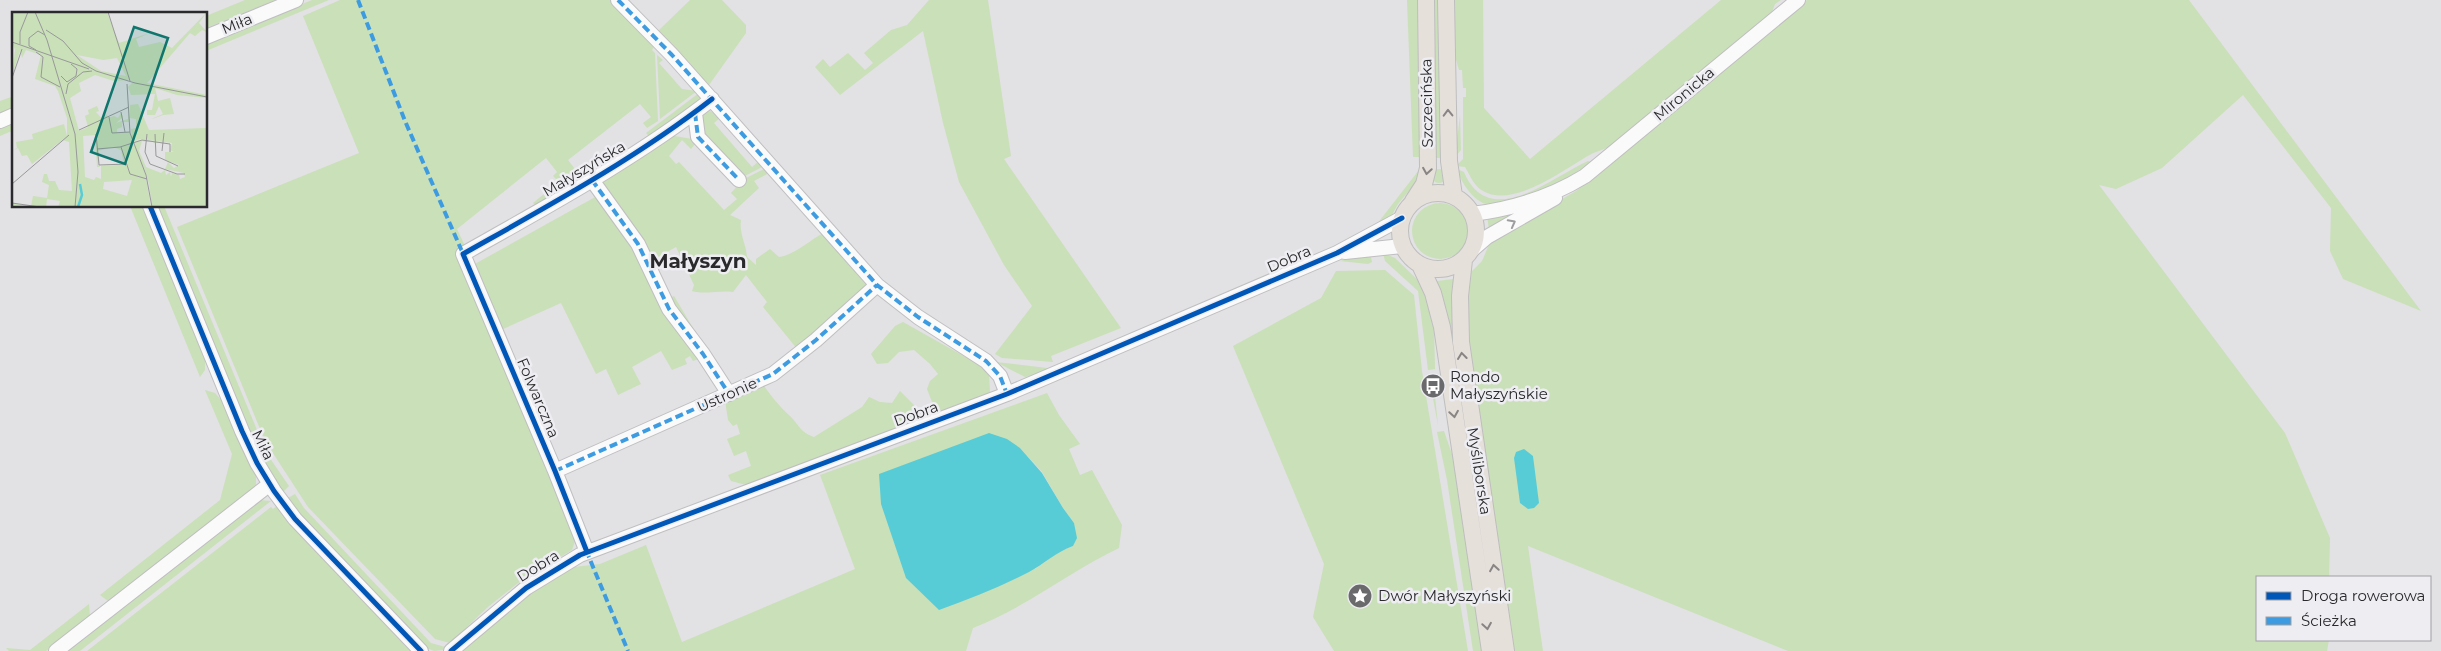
<svg xmlns="http://www.w3.org/2000/svg" width="2441" height="651" font-family="Montserrat,sans-serif">
  <style>
    .green { fill: #cae0b9; fill-rule: evenodd }
    .water { fill: #58ccd6 }
    .lines { fill: none; stroke-linecap: round; stroke-linejoin: round }
    .minor-casing { stroke: #bfbec0; stroke-width: 16 }
    .major-casing { stroke: #bebebf; stroke-width: 18 }
    .minor { stroke: #fbfafb; stroke-width: 14 }
    .major { stroke: #e6e0db; stroke-width: 16 }
    .quiet { stroke: #3d9ce1; stroke-width: 4; stroke-dasharray: 8 4; stroke-linecap: butt }
    .cycleway-casing { stroke: #eeedf2; stroke-width: 8 }
    .cycleway { stroke: #0057b8; stroke-width: 5 }
    .oneway { stroke: #888584 }
    .oneway2 { stroke: #9d9c9e }
    .labels { text-anchor: middle; stroke-width: 5; stroke-linejoin: round; paint-order: stroke }
    .street-label { font-size: 15px; fill: #2a2a2c; stroke: #eeedf2 }
    .poi-label { font-size: 15px; fill: #2a2a2c; stroke: #eeedf2; text-anchor: start }
    .district-label { font-size: 20px; font-weight: bold; fill: #2a2a2c; stroke: #eeedf2 }
    .inset-river { fill: none; stroke: #58ccd6; stroke-width: 2.5 }
    .inset-road { fill: none; stroke: #98989a; stroke-width: 1 }
    .view { fill: #0f766e; fill-opacity: 0.15; stroke: #0f766e; stroke-width: 2.5 }
    .inset-edge { fill: none; stroke: #2a2a2c; stroke-width: 2.5 }
  </style>
  <rect width="100%" height="100%" fill="#e2e1e4"/>
  <path class="green" d="M245,0h31l-70,28v-12z
    M312,0h17l-123,51v-8z
    M340,0h273l42,45 -3,5 3,3 3,68 -11,7 -4,-5 8,-6 -11,-13 -72,56 10,13 9,-6 4,5 -10,8 -18,-4 -6,4 -4,-4 4,-4 -11,-14 -89,71 8,17 -9,4 93,220 26,71 -3,9 -50,30 -33,26 -39,37 -15,-4 -127,-132 -43,-66 -88,-214 182,-74 -56,-137z
    M690,0h32l24,25v8l-37,52 -52,-53z
    M929,0h59l23,156 -7,3 117,169 -70,28 2,6 -51,-4 -7,-4 37,-48 -28,-41 -45,-83 -16,-59 -20,-92 -83,64 -25,-28 8,-8 7,8 18,-14 17,17 8,-7 -9,-10 27,-23 16,-5z
    M1407,0h12l3,157h-9z
    M1432,0h7l3,158h-8z
    M1452,0h31l1,108 46,51 191,-159h60l-6,4 -4,11 -157,130c-9,4 -20,7 -28,12 -25,15 -74,51 -103,34 -9,-5 -12,-14 -18,-24l-9,-1 7,-7v-62h3v-9h-3l-1,-18h-3l-6,-21z
    M1807,0h382l232,311 -78,-32 -13,-28 1,-43 -88,-113 -81,73 -46,21 -17,-4 186,248 45,105 -1,39h-72v63h72l-2,11h-539l-260,-105 15,105h-29l-47,-309 -1,-37 5,-33 11,-11 9,-21 85,-49z
    M657,55l6,5 -4,3 23,26 15,2 -37,28z
    M699,93l2,7 -50,39 -5,-6z
    M14,96v12l-14,6v-13z
    M710,111l11,6 -7,6 38,44 7,-6 5,5 -23,12 -41,-44 1,-19z
    M1460,115l1,35 -6,7z
    M14,122v8l-14,6v-8z
    M669,135l29,5 -7,9 -9,-9 -13,16 7,8 3,-2 45,48 13,-11 -6,-6 13,-14 22,-11 3,5 -15,8 5,7 -29,27 11,5c-2,14 5,23 6,37l9,8v-6l14,-10 9,8c15,-2 30,-16 44,-24l46,53 -71,64 -35,-43 4,-5 -21,-27 -13,17c-14,-2 -28,3 -41,-1l2,-6 -18,-38 -23,13 17,38 4,-2 40,67 19,24 -4,1 -40,-55 -92,-153z
    M1588,161l3,1c-25,18 -50,31 -80,38 -5,2 -12,5 -18,5 -17,1 -32,-22 -36,-36l7,3c25,60 88,5 124,-11z
    M1432 176a7 7 0 1 1 14 0a7 7 0 1 1-14 0Z
    M1419,170l-1,10 -20,24 -6,11 -15,9z
    M564,179l18,4 -23,13 -7,-9z
    M550,189l7,8 -19,11 -5,-5z
    M597,196l47,68 31,65 24,30 -6,2 -3,-5 -5,3 2,5 -15,6 -11,-19 -29,16 9,17 -23,11 -12,-26 -10,5 -35,-71 -60,27 -28,-65z
    M1412 231a28 28 0 1 1 56 0a28 28 0 1 1-56 0Z
    M1532,204l-43,26 -2,-15z
    M130,206h12l63,154v10l-5,7z
    M156,206h8l103,248 22,32 -6,6 -21,-33z
    M1370,253l2,9 -4,2 -28,-3z
    M1383,253l12,5 27,26 12,39 1,46 -7,1 -10,-79 -33,-30z
    M1385,270l29,25 8,76 46,280h-134l-21,-34 11,-53 -91,-218 88,-48 15,-27z
    M1453,279v57l48,315 -64,-368v-2z
    M903,322l82,46 4,5 1,19 -4,3 -44,17 -8,-5 -7,-18 3,-8 8,-7 -8,-10 -16,-14 -15,2 -11,11 -11,1 -6,-10 24,-28z
    M996,362l51,6 2,3 -24,6z
    M1429,377l3,1 2,9 -3,1 1,8h3l3,29z
    M762,383c9,13 17,23 28,33 9,9 11,17 24,21l48,-30 7,-10 11,5 12,1 8,-12 20,20 3,8 -177,66 -15,-4 -3,-6 23,-9 -5,-15 -12,5 -7,-17 13,-5 -3,-10 -4,2 -5,-6 -3,-20z
    M205,390l10,3 7,8 34,72v14l-148,114 -8,-6 120,-95 12,-46z
    M1047,393l12,22 21,29 -11,5 11,26 12,-5 30,55 -3,23c-50,24 -94,60 -146,80l-7,23h-507l65,-53 50,-31 26,-3 46,-19 36,97 173,-73 -35,-94zM1020,448l22,24 21,36 11,15 -1,23 -13,5 -25,18z
    M1444,431l10,29 30,191h-11l-26,-171 -10,-48z
    M295,494l9,14 127,135 14,4 -2,3 -9,1 -7,-3 -128,-136 -11,-14z
    M259,500l12,1 -191,150h-13z
    M277,506l12,16 122,129h-324l184,-144 2,2z
    M89,604l1,13 -44,34h-37l-3,-3 24,2z"/>
  <path class="water" d="M989,433l18,6 13,9 22,25 21,35 11,15 3,15 -4,8c-17,6 -29,18 -44,26 -29,15 -59,27 -90,38l-33,-32 -25,-74 -2,-30z
    M1524,449l9,7 6,47 -5,5 -6,1 -8,-6 -6,-45 2,-6z"/>
  <g class="lines">
    <defs>
      <path id="minor" d="M618,0l54,55 205,230 41,32 68,44 14,15 7,18
        M206,37l90,-37
        M695,113l3,24 41,43
        M0,121l14,-6
        M592,180l46,64 31,65 34,45 26,40
        M150,206l92,225 15,32 17,28 21,28 126,132
        M1472,214c40,-5 79,-17 113,-38l213,-176
        M1472,250l15,-13 68,-39
        M1345,252l57,-6
        M555,471l218,-97 43,-34 61,-55
        M587,552l-32,-81 -92,-217c85,-48 172,-95 249,-155
        M56,651l214,-167
        M451,651l75,-63 54,-33 427,-161 330,-141 65,-35"/>
      <path id="major" d="M1446,0l3,161 5,35
        M1400 231a38 38 0 1 1 76 0a38 38 0 1 1-76 0Z
        M1413,201l11,-17 4,-16 -2,-168
        M1464,260l-4,36 1,46 45,309
        M1420,265l13,28 9,34 48,324"/>
    </defs>
    <use href="#minor" class="minor-casing"/>
    <use href="#major" class="major-casing"/>
    <use href="#minor" class="minor"/>
    <use href="#major" class="major"/>
    <path class="quiet" d="M358,0l47,121 59,135
      M618,0l54,55 205,230 41,32 68,44 14,15 7,18
      M695,113l3,24 41,43
      M592,180l46,64 31,65 34,45 26,40
      M555,471l218,-97 43,-34 61,-55
      M586,550l42,101"/>
    <defs>
      <path id="cycleway" d="M150,206l92,225 15,32 17,28 21,28 126,132
        M587,552l-32,-81 -92,-217c85,-48 172,-95 249,-155
        M451,651l75,-63 54,-33 427,-161 330,-141 65,-35"/>
    </defs>
    <use href="#cycleway" class="cycleway-casing"/>
    <use href="#cycleway" class="cycleway"/>
  </g>
  <defs><path id="oneway-chevron" d="M-2-3.5L2.5 0L-2 3.5" fill="none" stroke-width="1.6" stroke-linecap="round" stroke-linejoin="round" transform="scale(1.25)"/></defs>
  <g class="oneway">
    <use href="#oneway-chevron" transform="translate(1448 113) rotate(-91)"/>
    <use href="#oneway-chevron" transform="translate(1427 171) rotate(99)"/>
    <use href="#oneway-chevron" transform="translate(1462 356) rotate(-97)"/>
    <use href="#oneway-chevron" transform="translate(1454 414) rotate(81)"/>
    <use href="#oneway-chevron" transform="translate(1494 568) rotate(-99)"/>
    <use href="#oneway-chevron" transform="translate(1487 626) rotate(81)"/>
  </g>
  <use class="oneway2" href="#oneway-chevron" transform="translate(1512 223) rotate(-28)"/>
  <defs>
    <symbol id="bus-disc" viewBox="-11 -11 22 22"><circle r="9.5" fill="#6a6a6c" stroke="#eeedf2"/><path d="M-5-6H5V4H4V6H2V4H-2V6H-4V4H-5ZM-3.5-4V0h7V-4ZM-3.5 1.2v1.5H-2V1.2ZM2 1.2v1.5H3.5V1.2Z" fill="#fff"/></symbol>
    <symbol id="sight-disc" viewBox="-11 -11 22 22"><circle r="9.5" fill="#6a6a6c" stroke="#eeedf2"/><path d="M0-6L1.8-2.2L6-1.7L2.9 1.2L3.7 5.4L0 3.3L-3.7 5.4L-2.9 1.2L-6-1.7L-1.8-2.2Z" fill="#fff"/></symbol>
  </defs>
  <g fill-rule="evenodd">
    <use href="#bus-disc" x="1419" y="372" width="28" height="28"/>
    <use href="#sight-disc" x="1346" y="582" width="28" height="28"/>
  </g>
  <g class="labels">
    <g class="street-label">
      <text transform="translate(237 24) rotate(-22)" y="5">Miła</text>
      <text transform="translate(1684 94) rotate(-40)" y="5">Mironicka</text>
      <text transform="translate(1427 103) rotate(-91)" y="5">Szczecińska</text>
      <text transform="translate(584 169) rotate(-31)" y="5">Małyszyńska</text>
      <text transform="translate(1289 259) rotate(-23)" y="5">Dobra</text>
      <text transform="translate(727 395) rotate(-24)" y="5">Ustronie</text>
      <text transform="translate(538 398) rotate(67)" y="5">Folwarczna</text>
      <text transform="translate(916 414) rotate(-20)" y="5">Dobra</text>
      <text transform="translate(263 445) rotate(64)" y="5">Miła</text>
      <text transform="translate(1479 471) rotate(81)" y="5">Myśliborska</text>
      <text transform="translate(538 566) rotate(-32)" y="5">Dobra</text>
    </g>
    <g class="poi-label">
      <text x="1450" y="382">Rondo<tspan x="1450" dy="17">Małyszyńskie</tspan></text>
      <text x="1378" y="601">Dwór Małyszyński</text>
    </g>
    <g class="district-label">
      <text x="698" y="268">Małyszyn</text>
    </g>
  </g>
  <g transform="translate(12 12)">
    <rect width="195" height="195" fill="#e2e1e4"/>
    <path d="M0,0h95l12,31 31,-10 -14,6 3,8 21,-5 12,6 35,-36 -8,11 8,9 -5,-2 -7,6 -5,-3 -43,50 60,12v3l-30,-3 -22,-7 3,13 12,-3 4,16 -11,1 -8,3 -4,1 12,-5 -4,-8 -4,9h-8v-5h5l3,-16 -24,1 -3,-8 5,-5 -3,-2 -16,1 -19,-6 -16,8 2,8 -11,7 9,33 9,-4 -3,-11 4,-2 -1,-4 9,-4 2,5 -3,1 7,8 3,-6 2,3 -3,2 9,-3 4,2 3,-5 2,4 -7,6 12,-4 1,-7v10h-7v5l-5,2v4l12,-1 3,7 -1,-10 5,-1v-9l-6,-1v-13l8,-1 11,26 58,-2v79h-55l-3,-23 -5,-17 7,40h-93l2,-6 -13,-2 -1,8h-34v-4l19,3 2,-10 14,2 2,-13 -7,-3 2,-8h3l2,7h6l4,9 13,1 -3,-49 -6,-2 3,-3 -34,27 -5,-9 -5,1 -4,-8 -6,3 5,-3 -1,-6 17,-3 -1,-5 32,-10 3,12v-18l-9,-27 -3,-5 -20,-7 6,-24 -15,-5 -4,8 -2,-7 -8,25 3,-26 -3,-8 3,-1 -3,-1zM65,43l26,5 14,-2 9,18 -25,-5zM83,123l2,32h3l-2,-3v-4l2,5h19l-18,1v13l-5,-2 -2,3 -9,-3 -2,-41zM128,127l32,4 -2,7 4,2h-9v8l14,5 -5,3 -6,-6 -3,7 19,4 1,4 -5,2 -1,-4 -7,-2 -1,4 -1,-5 -4,3 -1,-5 -4,3 -15,-6 -7,-16 3,-10 5,1h6l2,1h6l1,1h1l2,-1 -23,-3 -10,2zM101,135l8,3 3,14 -24,1 -2,-14zM120,168l-5,16 -24,-7 1,-7z" fill="#cae0b9" fill-rule="evenodd"/>
    <path class="inset-river" d="M66,195l4,-12 -2,-11"/>
    <path class="inset-road" d="M23,0l12,28 28,94 3,38 -3,35M96,0l22,69M34,18l17,11 19,22 14,8M0,30l77,27M8,32v-12l8,-20M24,38l-7,-4v-8l9,-7 7,4M24,40l7,5 -2,20 19,10M84,59l39,12 72,14M49,64l6,6 9,-6 1,-7 -6,-5M0,66l10,-29M115,72l3,49 16,42 6,32M54,82l2,-10 15,-12 9,-1M109,100l4,20M97,105l3,16 18,-1M67,118l50,-23M84,122l3,31 28,-1M135,122l-2,18 5,12 27,10h8M143,122l1,22 22,10M109,135l9,27 17,5M85,137l23,-2 22,-7 28,4v8M150,139l2,-18M0,172l57,-49M0,191l28,4"/>
    <path class="view" d="M122,15l34,11 -43,126 -34,-12z"/>
    <rect width="195" height="195" class="inset-edge"/>
  </g>
  <rect x="2256" y="576" width="175" height="65" fill="#eeedf2" stroke="#a09fa3"/>
  <rect x="2266" y="592" width="25" height="8" fill="#0057b8" stroke="#a09fa3"/>
  <text x="2301" y="601" font-size="15" fill="#2a2a2c">Droga rowerowa</text>
  <rect x="2266" y="617" width="25" height="8" fill="#3d9ce1" stroke="#a09fa3"/>
  <text x="2301" y="626" font-size="15" fill="#2a2a2c">Ścieżka</text>
</svg>
